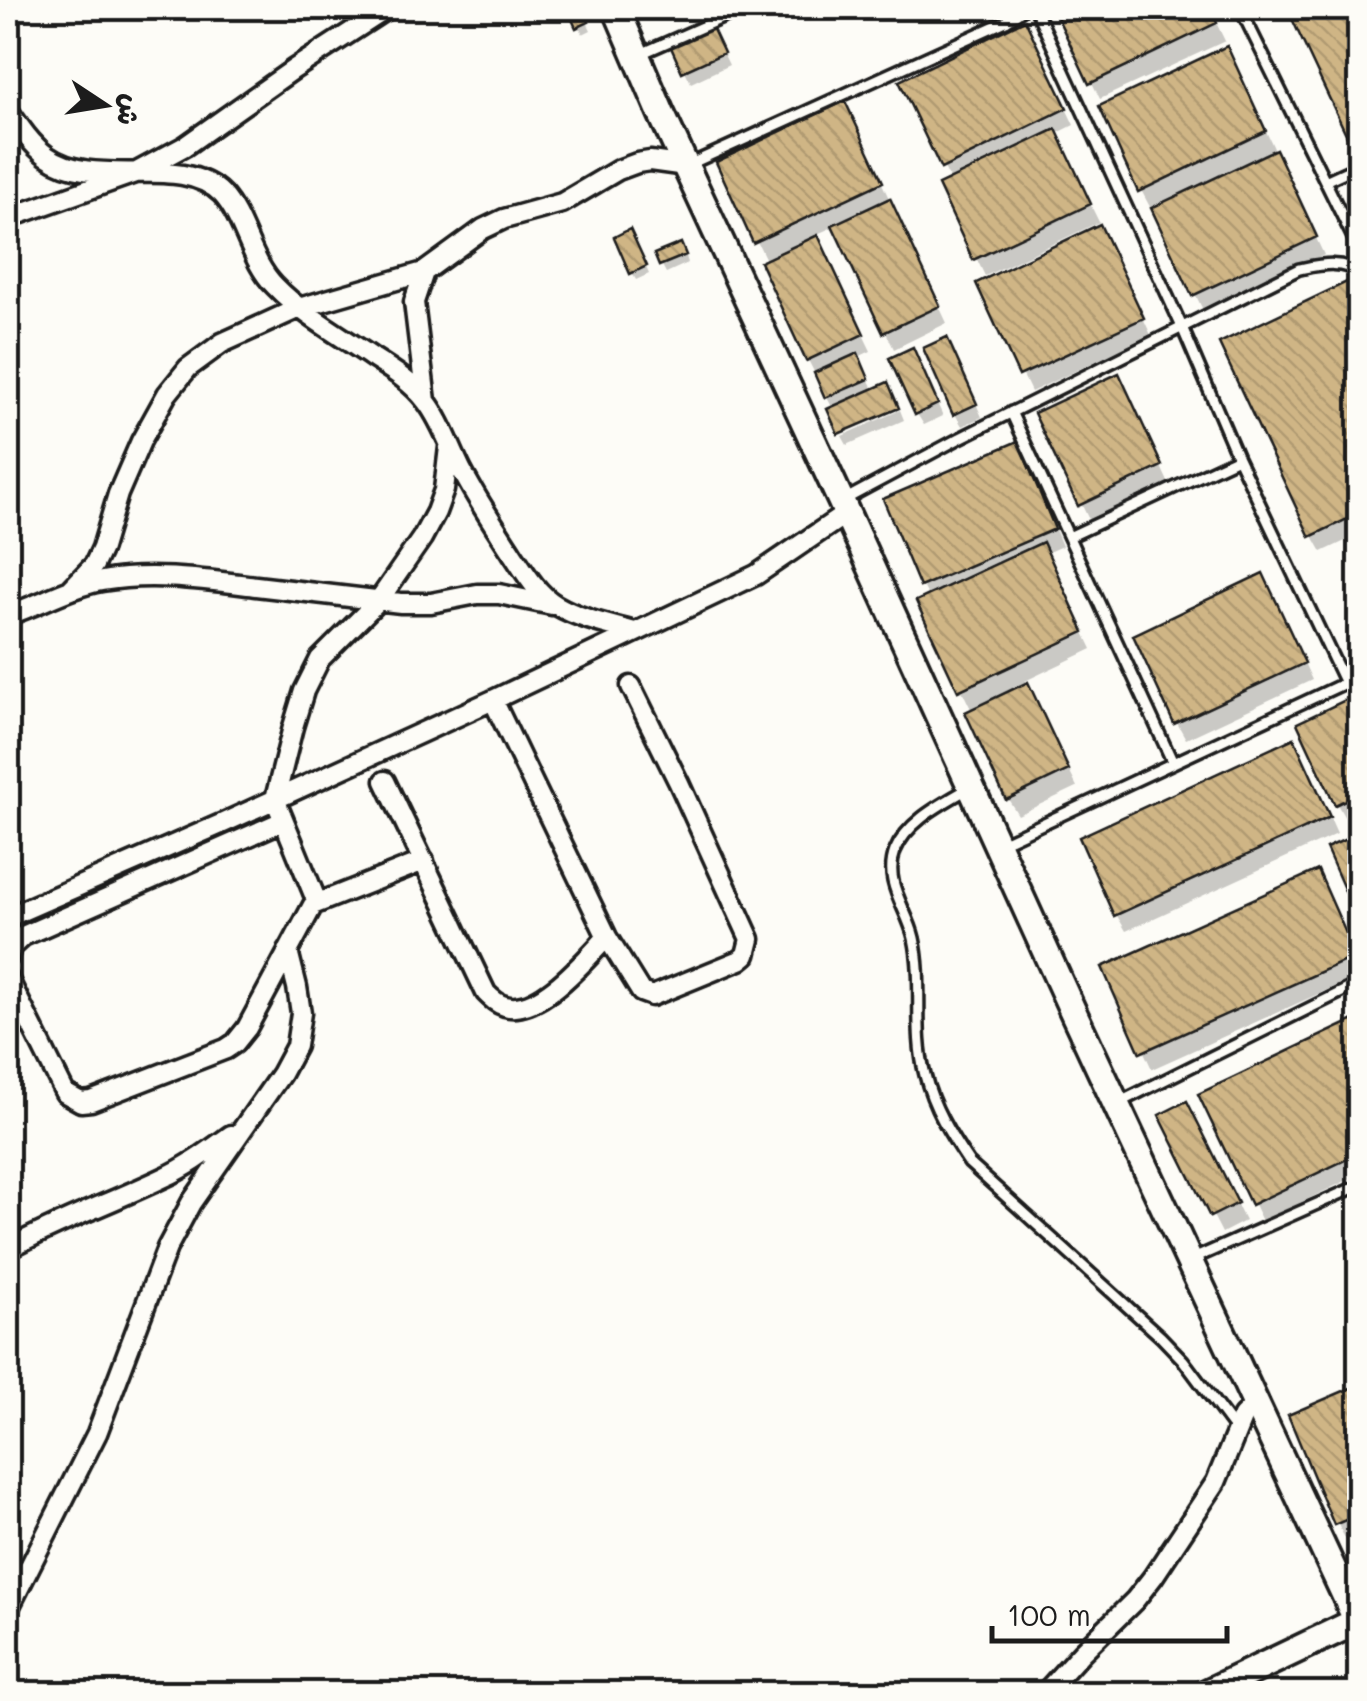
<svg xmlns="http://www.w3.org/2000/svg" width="1367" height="1701" font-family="Mali,'Playpen Sans Arabic',sans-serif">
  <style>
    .shadow { fill: #0003 }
    .building { fill: url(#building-back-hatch); stroke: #1c1c1c; stroke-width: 2.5 }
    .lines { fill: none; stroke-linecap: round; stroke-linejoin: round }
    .service-casing { stroke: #1c1c1c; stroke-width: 16 }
    .minor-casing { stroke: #1c1c1c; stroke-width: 25 }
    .secondary-casing { stroke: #1c1c1c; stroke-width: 32 }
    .service { stroke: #fdfcf7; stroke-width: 9 }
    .minor { stroke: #fdfcf7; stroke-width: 18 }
    .secondary { stroke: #fdfcf7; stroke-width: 25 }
  </style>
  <defs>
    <pattern id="building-back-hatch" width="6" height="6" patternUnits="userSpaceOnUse" patternTransform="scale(2.5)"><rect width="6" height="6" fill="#cfb585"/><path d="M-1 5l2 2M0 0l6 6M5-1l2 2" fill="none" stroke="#b19b72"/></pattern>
  </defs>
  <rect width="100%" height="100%" fill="#fdfcf7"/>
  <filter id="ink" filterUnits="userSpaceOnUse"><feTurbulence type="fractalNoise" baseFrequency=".01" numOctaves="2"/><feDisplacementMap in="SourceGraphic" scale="20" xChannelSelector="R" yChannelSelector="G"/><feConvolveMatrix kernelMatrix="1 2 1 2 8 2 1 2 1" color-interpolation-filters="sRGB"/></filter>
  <g filter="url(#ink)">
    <path class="shadow" d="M570,8h10l11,22 -8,4z
      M925,8h33l-25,12z
      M1056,8h153l16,33 -125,58z
      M1294,8h66l-2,144 -68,-143z
      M1033,39l41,86 -18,9 43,88 -114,54 -44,-90 10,-4 -49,-100z
      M717,40l12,25 -38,18 -18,-37z
      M1235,65l89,190 -120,57 -52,-106 -2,1 -9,-17z
      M853,121l94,202 -53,26 -59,-123 -20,9 56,116 -13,6 16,34 -41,18 -25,-49 -41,-98 -48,-99z
      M634,240l15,34 -13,6 -4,-7z
      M1109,244l42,91 -120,57 -52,-108z
      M685,253l3,10 -22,10 -9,-17z
      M1360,299v235l-38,18 -9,-16z
      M953,352l29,65 -20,9 -7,-12z
      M918,362l25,54 -19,9 -7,-11z
      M1127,393l42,91 -79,38 -52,-108z
      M900,410l4,10 -57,25 -5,-9z
      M1017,444l9,16 36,86 -16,7 46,96 -67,32 52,106 -59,28 -10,-16 -36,-88 -53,-109 10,-4 -6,-12z
      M1272,593l40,87 -126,59 -9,-16z
      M1360,696v118l-14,6 -9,-16z
      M1303,758l34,76 -211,97 -10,-17z
      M1326,890l34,75v10l-208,94 -47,-100z
      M1360,1020v154l-98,47 -61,-126z
      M1162,1117l33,4 50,100 -23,12z
      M1360,1387v147l-14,6 -9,-17z"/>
    <path class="building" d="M567,8h15l7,14 -13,6z
      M1053,8h157l7,15 -128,61z
      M1287,8h73v122l-13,6z
      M1025,20l42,88 -126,61 -42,-88z
      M711,25l13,28 -42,19 -12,-27z
      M1227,46l39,85 -128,61 -39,-86z
      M845,101l38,81 -130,61 -37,-81z
      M1056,129l35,75 -118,56 -35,-75z
      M1276,149l41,88 -125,59 -41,-88z
      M890,198l50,108 -57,27 -51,-108z
      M1100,224l44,94 -125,58 -43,-93z
      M630,229l17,37 -17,8 -16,-37z
      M818,235l46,99 -58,27 -46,-99z
      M681,243l5,12 -27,11 -5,-12z
      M1351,280l9,18v215l-50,24 -91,-194z
      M947,337l30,67 -24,11 -30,-67z
      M913,347l25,57 -23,11 -26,-57z
      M858,353l11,26 -44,19 -11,-25z
      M1119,373l43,93 -84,40 -44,-93z
      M888,382l11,26 -61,26 -11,-25z
      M1018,441l37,88 -135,58 -37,-88z
      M1043,542l41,90 -126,59 -42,-90z
      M1263,573l42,90 -131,61 -41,-89z
      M1028,682l41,88 -63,30 -41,-88z
      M1360,693v100l-25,12 -38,-82z
      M1294,738l36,79 -216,99 -35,-79z
      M1360,833v92l-34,-77z
      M1318,870l38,86 -216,97 -38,-86z
      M1360,1017v136l-109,52 -53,-111z
      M1187,1101l51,102 -28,14 -51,-102z
      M1360,1384v130l-26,11 -46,-110z"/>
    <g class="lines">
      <defs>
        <path id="service" d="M1035,8l147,319 56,131 107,225
          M1240,8l120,244
          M638,55l107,-47
          M688,165l318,-144 18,-13
          M1325,181l35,-16
          M1011,412l162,351
          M844,500l116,-62 339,-169c20,-4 44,-10 61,5
          M1071,536l167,-78
          M969,788c-27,16 -62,33 -74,63 -12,32 12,57 19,87 10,45 -1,92 11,137 8,32 25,60 44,88l192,174 22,23 53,71
          M999,844l361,-168
          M1120,1102l240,-119
          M1193,1259l167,-74"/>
        <path id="minor" d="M8,110c11,16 23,34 39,46 48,35 134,-4 175,38 23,25 28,67 53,92 28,29 65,49 98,72 19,12 40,25 53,43 15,19 24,46 35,68 15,29 33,56 51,84 12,18 25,41 44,52 24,14 53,20 79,27
          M8,218l127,-45 50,-27 109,-77 94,-61
          M424,272l-10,30 12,99
          M71,589l23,-24 8,-17 16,-54 23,-53 26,-47 21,-26 34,-25 77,-35 125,-36 59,-43 21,-10 58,-16 56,-33 19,-7 13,-2 36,5
          M8,615c31,-10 61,-28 94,-34 49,-9 104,-1 154,5 48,6 97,11 145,17h30l46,-9h22l53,11
          M493,700l114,237 34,55 11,4 88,-36 6,-5 4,-16 -71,-156 -48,-97
          M385,781l101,212c5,5 11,11 19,13 34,10 81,-47 102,-69
          M317,902l-42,-103 18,-72 11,-36 16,-32 59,-59 43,-62 14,-26 8,-22 5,-43
          M8,917l213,-93 272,-124 263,-125 91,-62
          M8,958l3,-11 12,-11 260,-115
          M8,978l57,115 16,9 10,-1 135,-52 9,-6 12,-15 66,-123 111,-44
          M8,1249c51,-28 105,-47 157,-72 24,-11 45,-27 66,-42
          M8,1610l89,-177 70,-185 24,-45 90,-129 15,-28 5,-33 -4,-26 -9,-36
          M1044,1694l38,-42 53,-52 18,-23 63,-95 27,-66 13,-13"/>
        <path id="secondary" d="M616,8l45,105 180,388 234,515 282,605 -153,73"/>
      </defs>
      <use href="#service" class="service-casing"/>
      <use href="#minor" class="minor-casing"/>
      <use href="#secondary" class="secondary-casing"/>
      <use href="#service" class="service"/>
      <use href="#minor" class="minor"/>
      <use href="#secondary" class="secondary"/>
    </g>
  </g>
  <rect width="1367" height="1701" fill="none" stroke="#fdfcf7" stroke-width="40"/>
  <rect x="20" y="20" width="1327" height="1661" fill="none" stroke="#1c1c1c" stroke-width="4" filter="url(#ink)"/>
  <g transform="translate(105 105) rotate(102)" stroke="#fdfcf7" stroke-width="8" paint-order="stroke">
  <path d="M0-8L18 38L0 25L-18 38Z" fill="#1c1c1c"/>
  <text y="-15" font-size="28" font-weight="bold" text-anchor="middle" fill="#1c1c1c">ش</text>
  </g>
  <path d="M992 1626v15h235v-15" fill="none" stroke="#1c1c1c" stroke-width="5"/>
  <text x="1007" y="1626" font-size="30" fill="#1c1c1c" stroke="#fdfcf7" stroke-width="8" paint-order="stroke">100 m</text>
</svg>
